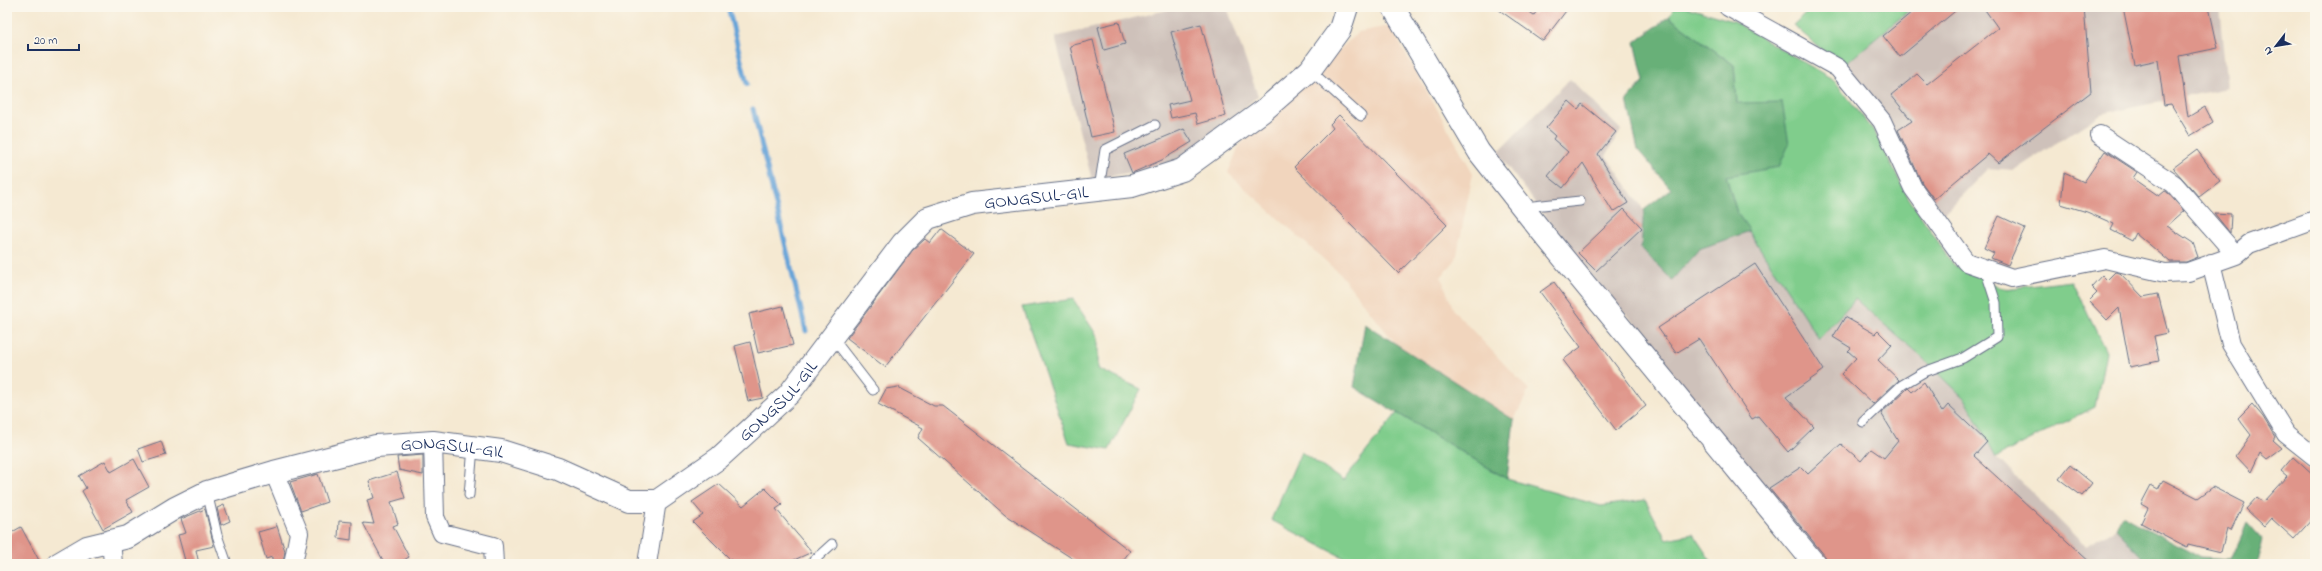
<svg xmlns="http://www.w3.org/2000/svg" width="2322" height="571" font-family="'Indie Flower',sans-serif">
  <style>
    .built { fill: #f1d5bd }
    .industrial { fill: #cec1ba }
    .green { fill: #80cd8c; stroke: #4e7e75 }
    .forest { fill: #68b078; stroke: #42706b }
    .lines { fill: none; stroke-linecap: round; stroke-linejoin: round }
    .stream { stroke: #67a4d8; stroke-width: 5 }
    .building { fill: #df958a }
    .service-casing { stroke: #677087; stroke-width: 11 }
    .minor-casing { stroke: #677087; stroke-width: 20 }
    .tertiary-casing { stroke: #677087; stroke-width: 24 }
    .service { stroke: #fff; stroke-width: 9 }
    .minor { stroke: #fff; stroke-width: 18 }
    .tertiary { stroke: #fff; stroke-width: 22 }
    .labels { text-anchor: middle; stroke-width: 3; stroke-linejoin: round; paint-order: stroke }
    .street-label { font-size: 18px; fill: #1b2f5e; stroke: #fbf7ec }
  </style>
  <rect width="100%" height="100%" fill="#fbf7ec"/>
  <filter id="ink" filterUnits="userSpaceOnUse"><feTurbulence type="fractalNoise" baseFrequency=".025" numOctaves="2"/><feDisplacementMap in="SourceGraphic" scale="8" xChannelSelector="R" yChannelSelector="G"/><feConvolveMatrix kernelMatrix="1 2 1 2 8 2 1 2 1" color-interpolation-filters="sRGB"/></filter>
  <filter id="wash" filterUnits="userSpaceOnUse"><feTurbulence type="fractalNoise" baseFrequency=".012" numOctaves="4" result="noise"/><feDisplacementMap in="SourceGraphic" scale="16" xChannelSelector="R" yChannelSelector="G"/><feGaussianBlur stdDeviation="0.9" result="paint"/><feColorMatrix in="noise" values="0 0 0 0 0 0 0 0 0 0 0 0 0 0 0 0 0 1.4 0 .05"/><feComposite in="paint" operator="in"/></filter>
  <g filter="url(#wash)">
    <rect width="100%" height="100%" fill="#f5e9d2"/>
    <path class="built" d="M1390,26l83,147 -17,86 -15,18 13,34 75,79 -15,30 -118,-76 -56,-70 -112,-101 11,-27 119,-114z"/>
    <path class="industrial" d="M1179,7h48l31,89 -82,67 -84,17 -37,-143z
      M1913,7h306l8,81 -126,26 -86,56 -27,-2 -46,48 -99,-149z
      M1570,79l51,51 -15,26 38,54 -3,38 31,32 27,-31 51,-18 70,108 35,-40 71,62 40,39 30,57 89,89 31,-17 27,28 1,7h-345l-67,-84 -96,-155 -41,-44 -98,-128z"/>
    <path class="green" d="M1675,7h11l47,14 101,59 40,51 34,66 46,68 50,24 68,-8 34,71 -11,55 -99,50 -30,-57 -40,-39 -71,-62 -36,40 -82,-126 -11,-37 11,-73 -3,-38 -65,-48z
      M1813,7h100l-71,60 -49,-42z
      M1073,299l25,38v32l43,20 -32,61 -40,-7 -47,-136z
      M1397,413l110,66 94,27 44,-6 21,39 27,-5 20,30h-361l2,-1 -83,-43 30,-68 42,29z"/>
    <path class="forest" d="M1669,17l65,48 3,38 45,-1 7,42 -10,23 -53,9 11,37 13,18 -51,18 -27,31 -31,-32 3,-38 27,-21 -33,-39 -11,-50 17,-19 -9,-39z
      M1365,324l149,96 -7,59 -153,-92z
      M2122,515l79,43 30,2 16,-37 16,18 -7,23h-112l-1,-7 -27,-28z"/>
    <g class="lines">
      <path class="stream" d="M728,7l19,77
        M753,109l53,222"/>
    </g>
    <g id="blocks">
      <path class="building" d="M1495,7h27l12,8 6,-8h29l-26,34z
        M1918,7h42l-60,50 -17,-21z
        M1983,7h101l7,85 -93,71 -10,-9 -54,45 -12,-16 -24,-53 14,-9 -21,-26 26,-21 10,10 71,-56z
        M2123,7h86l9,41 -39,8 9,61 17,-10 8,15 -23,14 -19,-32 -7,1 -6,-45 -23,5z
        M1119,22l6,22 -21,6 -6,-23z
        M1201,24l25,92 -28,8 -3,-11 -24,5 -3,-13 22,-5 -19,-68z
        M1093,40l22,92 -24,5 -21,-91z
        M1569,101l9,8 4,-5 34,28 -18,22 30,49 -15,9 -30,-49 -20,25 -15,-12 20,-24 -15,-13 2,-3 -9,-8z
        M1339,115l108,110 -49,48 -104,-106 39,-39 -3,-4z
        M1184,129l8,13 -30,18 -30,13 -8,-19z
        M2197,150l23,31 -21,16 -26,-29z
        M2105,151l32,21 -4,6 26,18 6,-5 2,1 17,19 -17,15 26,17 5,14 -12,5h-16l-34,-29 -4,8 -21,-11 3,-6 -27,-12 -26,-8 3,-31 20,9z
        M1624,209l18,19 -46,43 -18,-18z
        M2214,213l17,1 -1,19z
        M1999,216l26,12 -17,37 -17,-7 3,-5 -10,-5z
        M941,229l33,25 -89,113 -38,-29 65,-87 13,-12 5,4z
        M1755,264l69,106 -38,27 28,30 -26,25 -30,-36 -6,3 -53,-80 -23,14 -18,-25z
        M2115,272l5,1 23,24 15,-3 10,39 -14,3 5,25 -29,6 -11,-59 -12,12 -18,-19 8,-8 -6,-6 11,-12 5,5z
        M1554,282l92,124 -30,24 -53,-70 18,-13 -41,-55z
        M783,306l10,39 -35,8 -9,-39z
        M1845,317l30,17 3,-3 14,14 -14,15 21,20 -26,24 -32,-30 15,-16 -8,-7 3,-3 -18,-11z
        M750,342l13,56 -15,3 -13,-55z
        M1924,382l18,30 6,-7 39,37 -13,14 118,108 -265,-1 -2,-7 -56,-68 32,-21 7,7 33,-30 20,17 10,-12 13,9 14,-17 -17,-28 25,-23 2,-2 4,4z
        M898,387l36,19h9l187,145 -10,13h-39l-76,-49 -87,-77 5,-10 -45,-24 8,-15z
        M2252,404l11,13 12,20 -2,3 9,8 -15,11 -7,-6 -9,19 -15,-16 15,-21 -13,-17z
        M161,441l5,14 -23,7 -5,-13z
        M423,455v20l-24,-5 -2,-13z
        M2293,457l22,20v39l-21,23 -23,-21 -7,8 -18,-17 11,-12 6,5 24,-26 -6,-5z
        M134,459l15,28 -23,13 7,12 -30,17 -21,-38 4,-3 -7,-12 26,-15 6,11z
        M2070,465l22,18 -10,13 -23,-17z
        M397,472l8,26 -14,4 7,22 -5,2 16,31 -12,7h-12l-22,-41 11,1 -7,-24 7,-2 -5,-17z
        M318,474l9,28 -26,9 -11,-29z
        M2163,480l35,18 15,-11 31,16 -13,27 -4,-2 -6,24 -33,-8 -1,3 -46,-24 7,-15 -7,-4 10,-19 7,4z
        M719,484l24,22 22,-18 17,17 -6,4 36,43 -27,12h-50l-42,-42 10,-7 -11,-13z
        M224,505l6,16 -9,4 -4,-17z
        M205,509l9,37 -18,4 3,14h-13l-8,-29 8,-2 -5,-14z
        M339,521l13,1 -1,18 -13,-2z
        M276,523l9,28 -2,13h-11v-7l-6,2 -8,-27 18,-5z
        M21,527l20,37h-31l-3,-6v-23z"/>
    </g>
  </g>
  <g filter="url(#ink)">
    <use href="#blocks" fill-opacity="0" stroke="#677087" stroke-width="1"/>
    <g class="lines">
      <defs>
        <path id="service" d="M1310,70l51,46
          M1099,189l6,-39 50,-25
          M1524,207l56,-6
          M832,337l41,53
          M1863,422l39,-37 22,-13 39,-14 34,-21 -1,-34 -11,-34
          M207,492l10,43 10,29
          M469,495l4,-48
          M810,564l22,-20"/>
        <path id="minor" d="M1728,7l110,61 44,53 31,67 53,74 46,16 93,-19 60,14 23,-1 48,-17 13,-11 66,-24
          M2100,135l74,49 62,71
          M2211,263l20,81 55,90 29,23
          M433,442l2,75 7,16 51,13 1,18
          M274,472l25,61 -6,31
          M111,539l2,25
          M647,564l10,-63"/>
        <g id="tertiary">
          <path d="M1393,7l86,145 59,75 277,337"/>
          <path id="s1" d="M58,564l29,-17 41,-10 47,-29 32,-16 67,-20 102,-26 57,-4 68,9 57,18 71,32h28l62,-43 70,-64 114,-151 25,-25 44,-14 160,-18 50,-16 81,-59 47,-41 30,-41 7,-22"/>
        </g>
      </defs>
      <use href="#service" class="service-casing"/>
      <use href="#minor" class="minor-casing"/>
      <use href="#tertiary" class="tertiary-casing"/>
      <use href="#service" class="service"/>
      <use href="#minor" class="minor"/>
      <use href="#tertiary" class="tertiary"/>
    </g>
  </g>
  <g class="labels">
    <g class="street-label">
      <text dy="6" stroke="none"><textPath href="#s1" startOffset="1139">GONGSUL-GIL</textPath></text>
      <text dy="6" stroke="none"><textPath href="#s1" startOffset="791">GONGSUL-GIL</textPath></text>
      <text dy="6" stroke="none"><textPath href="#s1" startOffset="419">GONGSUL-GIL</textPath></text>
    </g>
  </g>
  <rect width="2322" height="571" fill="none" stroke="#fbf7ec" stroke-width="24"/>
  <g transform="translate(2276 46) rotate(239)" stroke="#fbf7ec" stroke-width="3" paint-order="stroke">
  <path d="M0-3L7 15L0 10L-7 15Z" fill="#1b2f5e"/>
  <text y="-6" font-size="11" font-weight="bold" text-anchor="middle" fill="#1b2f5e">N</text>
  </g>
  <path d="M28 44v6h51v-6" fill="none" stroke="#1b2f5e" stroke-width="2"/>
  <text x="34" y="44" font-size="12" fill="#1b2f5e" stroke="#fbf7ec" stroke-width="3" paint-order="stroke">20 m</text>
</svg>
